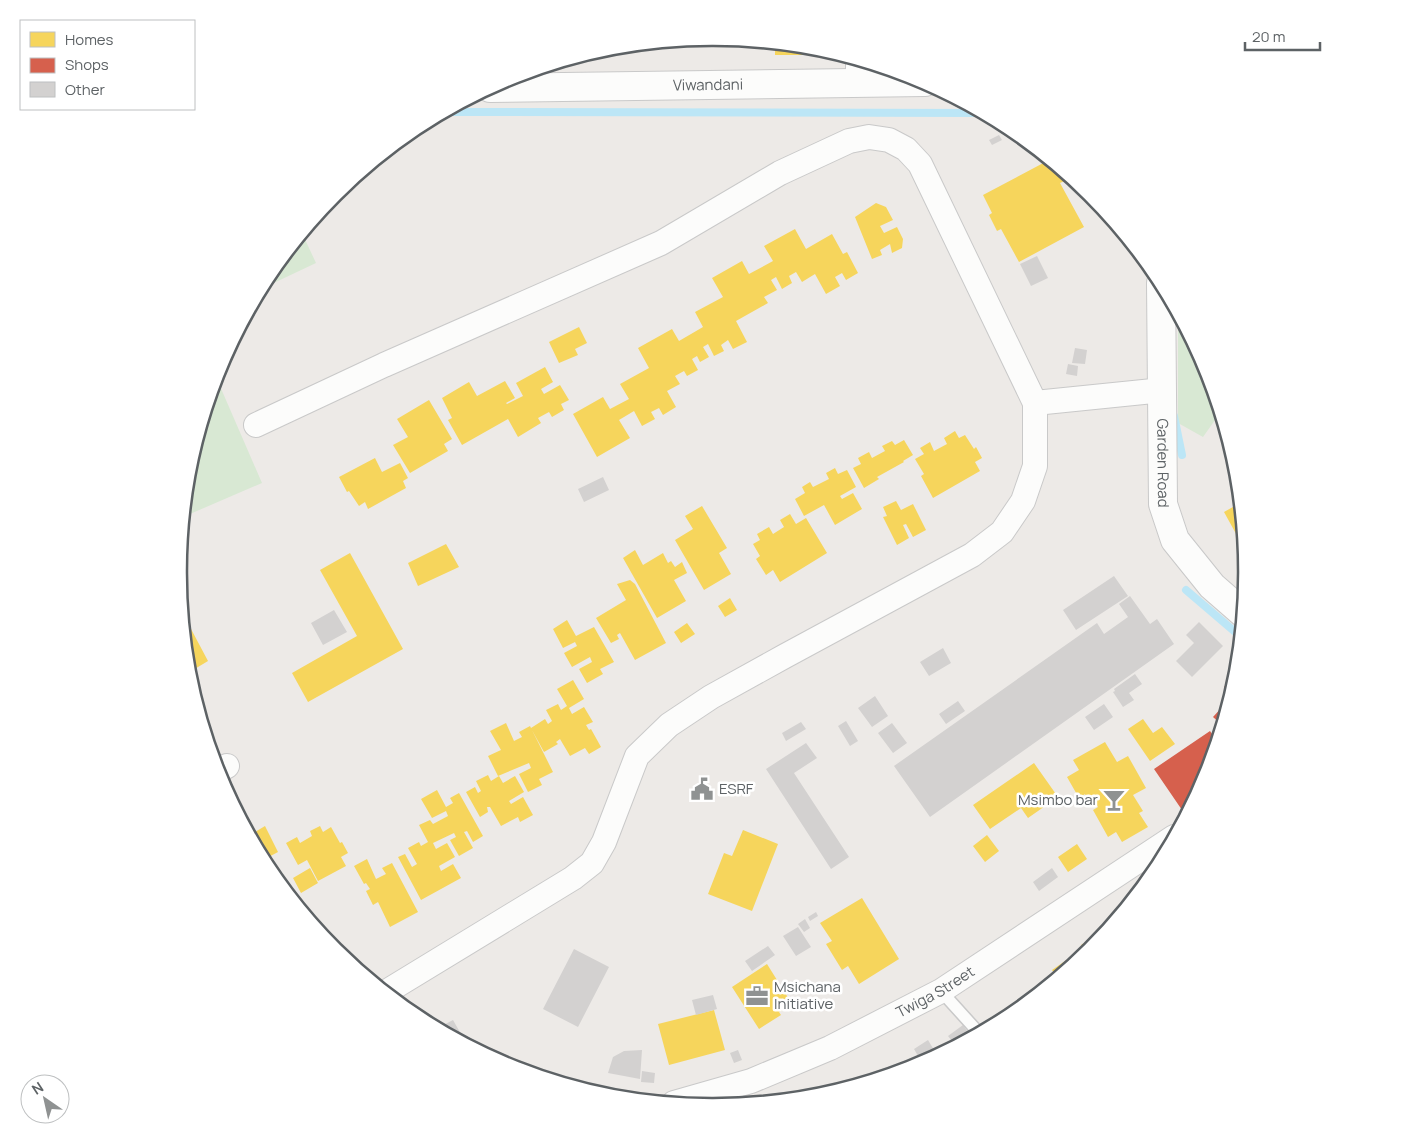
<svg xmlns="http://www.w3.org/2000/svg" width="1425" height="1144" font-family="Manrope,sans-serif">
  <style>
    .green { fill: #d8e8d3 }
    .homes { fill: #f6d55c }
    .shops { fill: #d6604d }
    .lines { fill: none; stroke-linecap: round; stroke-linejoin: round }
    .stream { stroke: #bce6f6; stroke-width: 8 }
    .building { fill: #d3d1d0 }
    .service-casing { stroke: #c9c9c9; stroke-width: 14 }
    .minor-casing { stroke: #c9c9c9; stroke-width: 26 }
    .tertiary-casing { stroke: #c9c9c9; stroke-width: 30 }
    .service { stroke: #fcfcfb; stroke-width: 11 }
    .minor { stroke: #fcfcfb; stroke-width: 24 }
    .tertiary { stroke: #fcfcfb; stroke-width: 28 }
    .labels { text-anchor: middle; stroke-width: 5; stroke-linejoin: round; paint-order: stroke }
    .street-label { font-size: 15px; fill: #5d6265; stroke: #fff }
    .poi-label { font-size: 15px; fill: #5d6265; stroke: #fff; text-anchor: start }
    .rim { fill: none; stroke: #5d6265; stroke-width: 2.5 }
  </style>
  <rect width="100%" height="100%" fill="#edeae7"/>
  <path class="green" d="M302,233l14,30 -55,26 7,-14z
    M1178,315l28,53 14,45 -17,24 -25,-14z
    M216,377l46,106 -79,34 5,-50z"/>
  <path class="homes" d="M726,39l34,3 -1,5 -33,-1z
    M775,44l39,4v7h-39z
    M1049,160l22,18 -11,5 24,44 -65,35 -18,-33 -4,2 -8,-16 3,-2 -9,-18z
    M876,203l10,4 7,13 -13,6 4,7 13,-6 6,12 -1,9 -10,5 -2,-9 -10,6 2,5 -10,4 -17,-42z
    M795,229l11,20 26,-15 11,20 4,-2 11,21 -12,7 -4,-7 -7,4 5,9 -14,8 -11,-20 -13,8 -6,-10 -7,4 3,7 -10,6 -6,-12 -5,3 6,10 -13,7 4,6 -32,18 11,21 -14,7 -5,-9 -7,5 3,6 -10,5 -6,-12 -5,3 6,10 -9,5 -3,-6 -5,3 6,11 -11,6 -3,-5 -9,5 5,8 -13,7 9,16 -13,8 -4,-7 -8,4 4,7 -13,7 -8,-15 -15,9 11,18 -33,19 -24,-43 30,-17 7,12 19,-10 -9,-15 29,-16 -11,-20 34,-19 7,12 24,-14 -8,-15 28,-15 -11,-19 30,-17 7,13 24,-13 -9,-15z
    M579,327l8,16 -12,6 3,6 -19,8 -10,-21z
    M545,367l8,15 -12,7 3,5 16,-9 9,15 -8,4 3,6 -12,7 -3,-5 -11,6 3,5 -23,14 -10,-18 -46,26 -14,-25 4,-2 -10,-20 27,-16 8,14 28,-15 10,17 -9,5 1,1 16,-8 -7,-13z
    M429,400l23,39 -8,5 4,7 -38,22 -17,-28 15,-8 -11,-18z
    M955,431l4,7 6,-3 9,14 2,-2 6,11 -7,4 5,9 -47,27 -12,-22 3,-2 -9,-15 9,-5 -4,-6 10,-6 4,9 13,-7 -3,-6z
    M904,440l9,15 -10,6 1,1 -27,15 2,2 -15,9 -11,-20 8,-4 -3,-6 11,-6 3,6 13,-7 -3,-5 10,-5 3,4z
    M375,458l7,14 18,-9 8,15 -5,3 3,7 -38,21 -3,-7 -6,4 -10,-15 -2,1 -8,-15z
    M835,468l3,6 9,-4 9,17 -16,9 2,3 11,-6 9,16 -27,16 -11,-20 -20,11 -9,-17 10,-6 -3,-6 8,-5 3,5 16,-8 -3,-6z
    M896,501l5,9 12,-6 13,26 -13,7 -7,-13 -3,1 6,13 -12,7 -14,-28 4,-1 -4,-9z
    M1240,503l5,47 -21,-38z
    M702,506l25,42 -8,5 12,21 -27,16 -29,-50 18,-11 -8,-13z
    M790,514l6,10 10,-6 21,35 -47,29 -7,-12 -7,5 -10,-16 4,-3 -7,-12 7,-4 -3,-6 12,-7 4,7 11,-7 -4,-7z
    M446,544l13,23 -41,19 -10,-23z
    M635,550l8,15 20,-12 5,10 3,-2 4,6 7,-5 5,11 -13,7 12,21 -29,17 -34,-60z
    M350,553l53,96 -95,53 -16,-29 65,-37 -37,-66z
    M630,580l5,4 31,59 -31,17 -15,-27 -3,2 2,4 -8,4 -15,-25 30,-18 -9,-16z
    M730,598l7,12 -12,7 -7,-11z
    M182,612l26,49 -20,12z
    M567,620l9,16 18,-9 20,35 -14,7 3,5 -16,9 -8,-14 13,-7 -2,-5 -18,10 -8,-14 13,-7 -2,-4 -12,6 -10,-19z
    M687,623l8,11 -14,9 -7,-11z
    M573,680l11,19 -15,9 3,6 12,-7 9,15 -7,3 3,5 2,-1 10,18 -12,7 -4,-6 -15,8 -10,-17 -4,3 2,2 -14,8 -12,-22 21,42 -14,7 3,6 -14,7 -9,-18 12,-6 -2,-5 -31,13 -10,-20 13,-6 -11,-19 16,-8 8,18 8,-4 -3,-5 11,-6 1,2 14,-9 3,5 4,-3 -6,-11 12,-6 3,6 6,-4 -10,-17z
    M1143,719l10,14 9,-6 13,17 -25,17 -22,-32z
    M1105,742l12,20 11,-6 18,32 -13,7 10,16 -4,2 9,14 -26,15 -6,-10 -8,5 -15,-27 5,-3 -4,-8 -5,3 -4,-8 -6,4 -12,-21 12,-7 -6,-10z
    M1034,763l24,34 -30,21 -7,-10 -31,21 -17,-24z
    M488,775l3,6 8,-5 4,7 12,-7 9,16 -15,9 2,3 12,-7 10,18 -13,7 -2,-5 -17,9 -11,-19h-3l1,5 -8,5 -14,-25 9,-5 3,6 3,-2 -5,-10z
    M437,790l9,17 7,-4 -3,-5 9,-5 24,43 -10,6 -6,-11 -3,1 9,16 -14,8 -9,-16 6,-3 -2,-4 -21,10 3,6 11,-6 8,14 -16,9 2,5 12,-7 8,14 -40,22 -23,-43 7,-3 7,13 5,-3 -9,-16 11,-6 2,4 7,-4 -9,-17 11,-5 3,4 15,-8 -2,-5 -14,7 -11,-19z
    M265,826l13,26 -15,8 -9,-17 5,-2 -4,-9z
    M320,826l3,6 8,-5 9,16 2,-1 6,11 -7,4 5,9 -28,15 -11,-21 -9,5 -12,-22 11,-6 3,6 12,-7 -2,-5z
    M743,830l35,14 -26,67 -44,-17 16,-41 8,3z
    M987,835l12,16 -14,11 -12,-16z
    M1077,844l10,15 -19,13 -10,-15z
    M367,859l9,20 10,-5 -4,-6 10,-5 26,49 -28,15 -12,-25 -5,3 -7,-14 4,-2 -4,-6 -2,1 -10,-18z
    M310,868l8,15 -17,10 -8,-15z
    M862,898l37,61 -40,25 -11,-18 -6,4 -16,-26 6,-3 -12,-18z
    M1110,926l-20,24 -33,27 -5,-7 32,-22 -3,-3z
    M767,964l25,40 -13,8 2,3 -22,14 -27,-42z
    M714,1010l11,40 -56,15 -11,-41z"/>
  <path class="shops" d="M1237,673v4l-6,17 -7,-7z
    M1223,706l4,3 -5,16 -9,-8z
    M1210,731l7,10 -11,36 -14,27 -10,6 -28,-41z"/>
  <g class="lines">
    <path class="stream" d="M445,112l537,1
      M1174,416l8,39
      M1186,590l55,47"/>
  </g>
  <path class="building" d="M999,135l3,5 -10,5 -3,-5z
    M1037,256l11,22 -17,8 -11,-22z
    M1075,348l12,2 -2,14 -13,-1z
    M1068,364l10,2 -1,10 -11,-2z
    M603,477l6,13 -25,12 -6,-13z
    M1114,576l14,20 -52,34 -13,-20z
    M1130,596l20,28 7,-5 17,25 -244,173 -36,-51 203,-143 7,11 24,-17 -9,-13z
    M334,610l13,22 -24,13 -12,-22z
    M1199,622l24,24 -31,31 -16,-16 18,-18 -8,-8z
    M943,648l8,15 -22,13 -9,-14z
    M1135,674l7,10 -13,9 5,7 -11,7 -10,-15 2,-1 -1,-2z
    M875,696l13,20 -16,11 -14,-19z
    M958,701l7,10 -19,13 -7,-10z
    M1104,704l9,13 -19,13 -9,-13z
    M846,721l12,20 -8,5 -12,-20z
    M801,722l5,7 -20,12 -4,-8z
    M892,723l15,20 -14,10 -15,-20z
    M806,743l11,15 -23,15 55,84 -18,12 -65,-100z
    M1052,868l6,9 -19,14 -6,-9z
    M816,912l2,4 -8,5 -2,-4z
    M805,919l5,9 -6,4 -6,-8z
    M798,927l13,20 -15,9 -13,-20z
    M768,946l7,9 -23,16 -7,-10z
    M574,949l35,18 -31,60 -35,-18z
    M713,995l4,14 -21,6 -4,-15z
    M453,1020l12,21 -2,1 -25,-14z
    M963,1025l8,12 -16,8 -7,-9z
    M928,1040l9,15 -15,8 -8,-14z
    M642,1050l-2,29 -32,-6 5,-16 11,-6z
    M738,1050l4,10 -8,3 -4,-10z
    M642,1071l13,2 -1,10 -13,-1z"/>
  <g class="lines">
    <defs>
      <path id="service" d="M941,991l38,42"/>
      <g id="minor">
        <path d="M858,60v23"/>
        <path d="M1035,403l128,-13"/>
        <path d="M256,425l128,-60 277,-122 119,-70 69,-32 20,-4 20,3 17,9 14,15 115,239v63l-12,35 -21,31 -30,23 -187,101 -74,41 -42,28 -32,31 -33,86 -12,21 -19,15 -187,114"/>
        <path d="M217,771l10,-5"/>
        <path id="s1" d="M674,1103l77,-22 79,-33 111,-57 233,-154"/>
      </g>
      <g id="tertiary">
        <path id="s2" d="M490,88l435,-6"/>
        <path id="s3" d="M1161,283l2,221 12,36 37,46 31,27"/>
      </g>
    </defs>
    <use href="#service" class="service-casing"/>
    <use href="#minor" class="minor-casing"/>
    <use href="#tertiary" class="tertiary-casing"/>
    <use href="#service" class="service"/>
    <use href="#minor" class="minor"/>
    <use href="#tertiary" class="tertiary"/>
  </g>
  <defs>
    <symbol id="civic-bare" viewBox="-9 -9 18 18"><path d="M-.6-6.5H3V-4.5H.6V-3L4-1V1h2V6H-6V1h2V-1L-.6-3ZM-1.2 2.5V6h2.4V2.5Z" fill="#8f9292" stroke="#fff" stroke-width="2.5" paint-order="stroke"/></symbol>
    <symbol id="bar-bare" viewBox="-9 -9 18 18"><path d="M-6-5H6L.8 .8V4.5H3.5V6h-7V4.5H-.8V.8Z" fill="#8f9292" stroke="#fff" stroke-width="2.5" paint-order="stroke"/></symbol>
    <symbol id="office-bare" viewBox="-9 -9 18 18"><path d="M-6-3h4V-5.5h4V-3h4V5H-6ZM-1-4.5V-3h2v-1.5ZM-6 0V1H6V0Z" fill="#8f9292" stroke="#fff" stroke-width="2.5" paint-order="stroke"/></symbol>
  </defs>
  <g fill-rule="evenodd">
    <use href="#civic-bare" x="686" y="773" width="32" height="32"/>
    <use href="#bar-bare" x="1098" y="784" width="32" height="32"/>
    <use href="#office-bare" x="741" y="980" width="32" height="32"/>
  </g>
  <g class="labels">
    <g class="street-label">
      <text dy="5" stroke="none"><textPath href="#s2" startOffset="218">Viwandani</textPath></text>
      <text dy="5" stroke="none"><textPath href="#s3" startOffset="180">Garden Road</textPath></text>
      <text dy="5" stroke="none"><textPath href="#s1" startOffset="285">Twiga Street</textPath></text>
    </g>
    <g class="poi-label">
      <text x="719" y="794">ESRF</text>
      <text x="1098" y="805" text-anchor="end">Msimbo bar</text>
      <text x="774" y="992">Msichana<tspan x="774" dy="17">Initiative</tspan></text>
    </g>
  </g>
  <path d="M0 0H1425V1144H0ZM712 46H713A525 525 0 0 1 1238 571V573A525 525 0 0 1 713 1098H712A525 525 0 0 1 187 573V571A525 525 0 0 1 712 46Z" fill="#fff" fill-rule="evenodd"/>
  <path class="rim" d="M712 46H713A525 525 0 0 1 1238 571V573A525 525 0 0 1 713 1098H712A525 525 0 0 1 187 573V571A525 525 0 0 1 712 46Z"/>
  <rect x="20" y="20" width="175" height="90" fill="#ffffff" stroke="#bec0c1"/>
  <rect x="30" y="32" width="25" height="15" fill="#f6d55c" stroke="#bec0c1"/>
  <text x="65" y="45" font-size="15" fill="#5d6265">Homes</text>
  <rect x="30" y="58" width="25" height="15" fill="#d6604d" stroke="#bec0c1"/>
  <text x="65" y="70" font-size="15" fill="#5d6265">Shops</text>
  <rect x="30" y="82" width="25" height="15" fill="#d3d1d0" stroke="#bec0c1"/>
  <text x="65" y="95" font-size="15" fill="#5d6265">Other</text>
  <g transform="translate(45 1099) rotate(326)"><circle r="24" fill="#ffffff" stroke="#bec0c1"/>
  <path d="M0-4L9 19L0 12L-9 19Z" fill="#8f9292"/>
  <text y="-8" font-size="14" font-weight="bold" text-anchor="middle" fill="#5d6265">N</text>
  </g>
  <path d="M1245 42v8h75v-8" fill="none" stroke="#5d6265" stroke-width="2.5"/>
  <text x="1252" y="42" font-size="15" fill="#5d6265" stroke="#ffffff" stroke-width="4" paint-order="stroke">20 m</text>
</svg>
